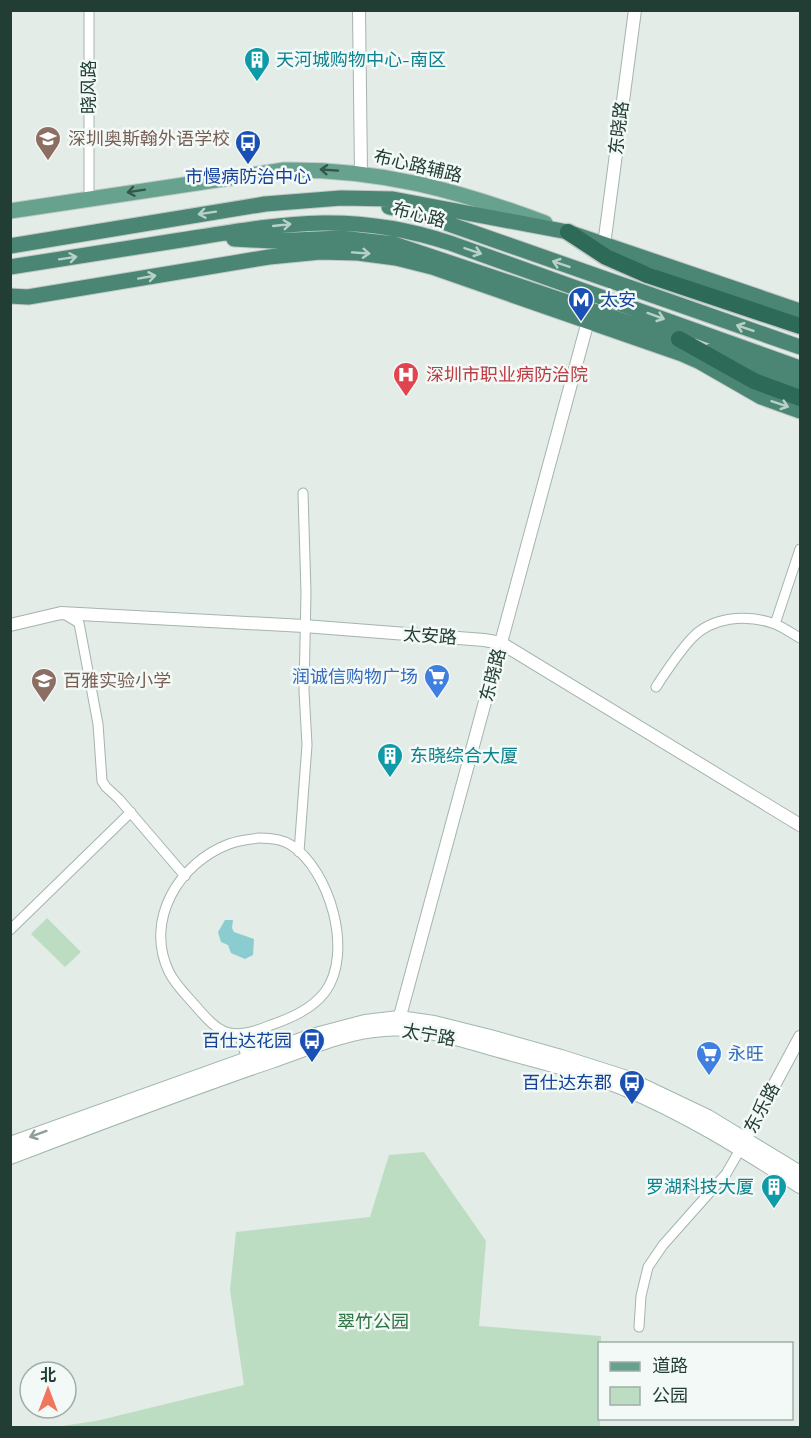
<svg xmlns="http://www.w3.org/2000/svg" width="811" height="1438" font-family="'Titillium Web','Noto Sans SC',sans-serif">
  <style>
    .green { fill: #bcddc2 }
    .water { fill: #8bccd1 }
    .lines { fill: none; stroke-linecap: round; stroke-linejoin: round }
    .minor-casing { stroke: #a5b4ae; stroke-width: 11 }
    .tertiary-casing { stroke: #a5b4ae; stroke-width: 14 }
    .secondary-casing { stroke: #a1b8ae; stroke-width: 16 }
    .primary-casing { stroke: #c1c9c6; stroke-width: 17 }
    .trunk-casing { stroke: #c1c9c6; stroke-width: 17 }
    .motorway-casing { stroke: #c1c9c6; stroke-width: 19 }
    .minor { stroke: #fff; stroke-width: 9 }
    .tertiary { stroke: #fff; stroke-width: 12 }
    .secondary { stroke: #fff; stroke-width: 14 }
    .primary { stroke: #67a28e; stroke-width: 15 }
    .trunk { stroke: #4a8673; stroke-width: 15 }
    .motorway { stroke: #2e6a58; stroke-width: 16 }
    .oneway { stroke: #33574a }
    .oneway2 { stroke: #b8d1c8 }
    .oneway3 { stroke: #909e9a }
    .labels { text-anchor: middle; stroke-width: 5; stroke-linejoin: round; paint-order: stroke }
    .culture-label { font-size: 18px; fill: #0d838f; stroke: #f3f9f6; text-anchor: start }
    .street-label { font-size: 18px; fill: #223e34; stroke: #f3f9f6 }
    .education-label { font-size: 18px; fill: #785e54; stroke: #f3f9f6; text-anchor: start }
    .transit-label { font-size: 18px; fill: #164399; stroke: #f3f9f6; text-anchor: end }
    .health-label { font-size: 18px; fill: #be3a42; stroke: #f3f9f6; text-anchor: start }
    .shop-label { font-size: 18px; fill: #366cbe; stroke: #f3f9f6; text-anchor: end }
    .park-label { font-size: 18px; fill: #2d7442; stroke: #f3f9f6 }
  </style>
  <rect width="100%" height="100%" fill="#e3ece7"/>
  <path class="green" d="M47,918l34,34 -16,15 -34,-33z
    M424,1152l62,89 -7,85 122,10 -1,91h-545l41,-6 148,-36 -14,-95 6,-58 134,-15 19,-62z"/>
  <path class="water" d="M225,920h8l-1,8 2,4 20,7 -1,16 -8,4 -14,-6 -3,-8 -7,-3 -3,-10z"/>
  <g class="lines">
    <defs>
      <path id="minor" d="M89,199v-189
        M64,614l15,9 19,101 4,57 4,6 13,12 66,77
        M775,624l25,-75
        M656,687c11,-17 22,-34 36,-49 20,-21 53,-24 80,-15 10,3 19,10 28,15
        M260,838c11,0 22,1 31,7 39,25 63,108 34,147 -13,17 -34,26 -54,33 -40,16 -50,11 -77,-21 -9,-10 -19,-20 -25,-32 -25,-52 10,-109 60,-128 10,-4 21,-5 31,-6z
        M299,852l8,-107 -3,-54 2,-99 -3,-99
        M10,930l121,-118
        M239,1034l8,25
        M639,1327l2,-31 7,-29 15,-22 63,-71 15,-26"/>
      <path id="tertiary" d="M359,10l2,163
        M604,245l31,-235
        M10,625l51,-12 243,13 180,14 17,3 299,182
        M397,1027l191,-706
        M741,1147l59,-110"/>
      <path id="secondary" d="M10,1144l302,-108 53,-14 34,-4 35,5 56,14 71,20 63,20 84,40 92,56
        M10,1157c87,-33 173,-66 261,-96 35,-12 76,-30 113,-32 37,-3 76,10 111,20 42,12 86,22 126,38 64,26 122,63 179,99"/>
      <path id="primary" d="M10,211l274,-41c96,-1 173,20 261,53"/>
      <path id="trunk" d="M389,207l34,8 377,132
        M234,239l39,2 68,-3 53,6 295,99
        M10,246l255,-42 76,-6 52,1 175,33 232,79
        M10,267c57,-9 114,-18 171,-27 100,-16 170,-30 269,3l350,125
        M10,296l18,1 241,-40 51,-5 38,1 38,5 36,9 250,87 18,8 61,35 39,14
        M711,351l89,32"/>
      <path id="motorway" d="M568,232l38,25 41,18 153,51
        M679,339l75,42 46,17"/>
    </defs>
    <use href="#minor" class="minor-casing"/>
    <use href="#tertiary" class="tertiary-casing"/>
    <use href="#secondary" class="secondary-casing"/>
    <use href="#primary" class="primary-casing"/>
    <use href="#trunk" class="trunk-casing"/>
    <use href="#motorway" class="motorway-casing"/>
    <use href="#minor" class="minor"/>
    <use href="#tertiary" class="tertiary"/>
    <use href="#secondary" class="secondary"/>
    <use href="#primary" class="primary"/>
    <use href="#trunk" class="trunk"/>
    <use href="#motorway" class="motorway"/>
  </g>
  <defs><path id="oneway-shaft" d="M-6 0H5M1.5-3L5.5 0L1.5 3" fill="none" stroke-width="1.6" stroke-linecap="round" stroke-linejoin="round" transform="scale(1.5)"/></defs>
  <g class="oneway">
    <use href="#oneway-shaft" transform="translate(329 170) rotate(-176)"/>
    <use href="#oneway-shaft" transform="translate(136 191) rotate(171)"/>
  </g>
  <g class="oneway2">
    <use href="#oneway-shaft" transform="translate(207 213) rotate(171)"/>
    <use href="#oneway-shaft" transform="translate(282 225) rotate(-6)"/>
    <use href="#oneway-shaft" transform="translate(473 251) rotate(19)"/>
    <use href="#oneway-shaft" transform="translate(361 253) rotate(4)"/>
    <use href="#oneway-shaft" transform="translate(68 258) rotate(-9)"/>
    <use href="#oneway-shaft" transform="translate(561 264) rotate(-161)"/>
    <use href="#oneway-shaft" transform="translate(147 277) rotate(-10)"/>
    <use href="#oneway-shaft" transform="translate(656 316) rotate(20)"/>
    <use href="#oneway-shaft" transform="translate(745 328) rotate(-161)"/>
    <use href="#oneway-shaft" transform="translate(780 404) rotate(19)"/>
  </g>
  <use class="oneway3" href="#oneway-shaft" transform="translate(38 1134) rotate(160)"/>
  <defs>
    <symbol id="building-pin" viewBox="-11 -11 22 30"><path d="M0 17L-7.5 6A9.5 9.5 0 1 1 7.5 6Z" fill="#0f9aa8" stroke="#f3f9f6"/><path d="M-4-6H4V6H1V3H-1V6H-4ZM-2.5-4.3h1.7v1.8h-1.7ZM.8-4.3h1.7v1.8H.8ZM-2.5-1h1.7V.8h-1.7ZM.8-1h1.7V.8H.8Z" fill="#fff"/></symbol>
    <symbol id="school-pin" viewBox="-11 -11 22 30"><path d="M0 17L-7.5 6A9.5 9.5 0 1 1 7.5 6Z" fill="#8d6e63" stroke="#f3f9f6"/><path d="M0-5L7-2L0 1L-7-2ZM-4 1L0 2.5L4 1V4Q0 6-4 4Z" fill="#fff"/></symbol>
    <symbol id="bus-pin" viewBox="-11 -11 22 30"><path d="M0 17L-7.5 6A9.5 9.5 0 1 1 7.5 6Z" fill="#1a4fb4" stroke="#f3f9f6"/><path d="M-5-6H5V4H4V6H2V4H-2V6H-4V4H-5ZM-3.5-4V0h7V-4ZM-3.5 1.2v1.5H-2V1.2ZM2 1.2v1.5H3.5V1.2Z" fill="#fff"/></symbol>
    <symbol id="metro-pin" viewBox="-11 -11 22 30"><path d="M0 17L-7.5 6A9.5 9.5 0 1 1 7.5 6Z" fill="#1a4fb4" stroke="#f3f9f6"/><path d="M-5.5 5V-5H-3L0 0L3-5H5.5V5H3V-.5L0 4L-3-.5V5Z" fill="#fff"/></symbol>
    <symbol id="hospital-pin" viewBox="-11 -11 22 30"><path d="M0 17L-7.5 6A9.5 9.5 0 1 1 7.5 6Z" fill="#e0444e" stroke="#f3f9f6"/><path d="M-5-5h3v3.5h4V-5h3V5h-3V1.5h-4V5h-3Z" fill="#fff"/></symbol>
    <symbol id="supermarket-pin" viewBox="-11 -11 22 30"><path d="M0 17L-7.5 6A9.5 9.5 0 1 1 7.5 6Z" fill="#3f7fe0" stroke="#f3f9f6"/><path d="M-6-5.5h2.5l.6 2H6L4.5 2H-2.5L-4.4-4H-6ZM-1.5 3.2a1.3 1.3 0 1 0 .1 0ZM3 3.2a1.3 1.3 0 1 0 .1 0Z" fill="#fff"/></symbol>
  </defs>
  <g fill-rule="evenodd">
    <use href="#building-pin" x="242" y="45" width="30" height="40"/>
    <use href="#school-pin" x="33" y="124" width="30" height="40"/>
    <use href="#bus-pin" x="233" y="128" width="30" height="40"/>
    <use href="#metro-pin" x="566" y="285" width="30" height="40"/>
    <use href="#hospital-pin" x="391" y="360" width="30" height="40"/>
    <use href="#supermarket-pin" x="422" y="662" width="30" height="40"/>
    <use href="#school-pin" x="29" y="666" width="30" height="40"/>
    <use href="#building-pin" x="375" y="741" width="30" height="40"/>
    <use href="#bus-pin" x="297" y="1026" width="30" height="40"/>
    <use href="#supermarket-pin" x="694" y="1039" width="30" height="40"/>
    <use href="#bus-pin" x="617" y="1068" width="30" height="40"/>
    <use href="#building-pin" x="759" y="1172" width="30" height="40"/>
  </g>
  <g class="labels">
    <g class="culture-label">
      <text x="276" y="66">天河城购物中心-南区</text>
      <text x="410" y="762">东晓综合大厦</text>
      <text x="754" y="1193" text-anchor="end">罗湖科技大厦</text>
    </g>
    <g class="street-label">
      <text transform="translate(89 87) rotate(-90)" y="6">晓风路</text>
      <text transform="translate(619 128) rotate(-83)" y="6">东晓路</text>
      <text transform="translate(418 166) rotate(13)" y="6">布心路辅路</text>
      <text transform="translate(419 215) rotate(14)" y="6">布心路</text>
      <text transform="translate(430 636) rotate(4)" y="6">太安路</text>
      <text transform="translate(493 675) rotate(-75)" y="6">东晓路</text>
      <text transform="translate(429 1035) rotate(10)" y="6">太宁路</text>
      <text transform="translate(762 1108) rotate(-62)" y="6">东乐路</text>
    </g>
    <g class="education-label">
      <text x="68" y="145">深圳奥斯翰外语学校</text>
      <text x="63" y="687">百雅实验小学</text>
    </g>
    <g class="transit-label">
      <text x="248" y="183" text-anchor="middle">市慢病防治中心</text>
      <text x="600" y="306" text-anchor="start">太安</text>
      <text x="292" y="1047">百仕达花园</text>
      <text x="612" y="1089">百仕达东郡</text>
    </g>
    <g class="health-label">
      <text x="426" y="381">深圳市职业病防治院</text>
    </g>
    <g class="shop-label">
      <text x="418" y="683">润诚信购物广场</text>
      <text x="728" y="1060" text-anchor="start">永旺</text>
    </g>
    <g class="park-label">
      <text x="373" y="1328">翠竹公园</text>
    </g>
  </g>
  <rect width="811" height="1438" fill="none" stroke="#223e34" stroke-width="24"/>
  <rect x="598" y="1342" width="195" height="78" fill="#f3f9f6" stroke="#9faea8" stroke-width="1.5"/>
  <rect x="610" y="1362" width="30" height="9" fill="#67a28e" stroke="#9faea8" stroke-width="1.5"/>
  <text x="652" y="1372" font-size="18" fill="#223e34">道路</text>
  <rect x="610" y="1387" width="30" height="18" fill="#bcddc2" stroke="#9faea8" stroke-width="1.5"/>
  <text x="652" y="1402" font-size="18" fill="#223e34">公园</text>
  <g transform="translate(48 1390)"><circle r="28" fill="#f3f9f6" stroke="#9faea8" stroke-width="1.5"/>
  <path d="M0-4.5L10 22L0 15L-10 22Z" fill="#f1745c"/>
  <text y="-9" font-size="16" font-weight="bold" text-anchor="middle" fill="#223e34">北</text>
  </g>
</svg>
